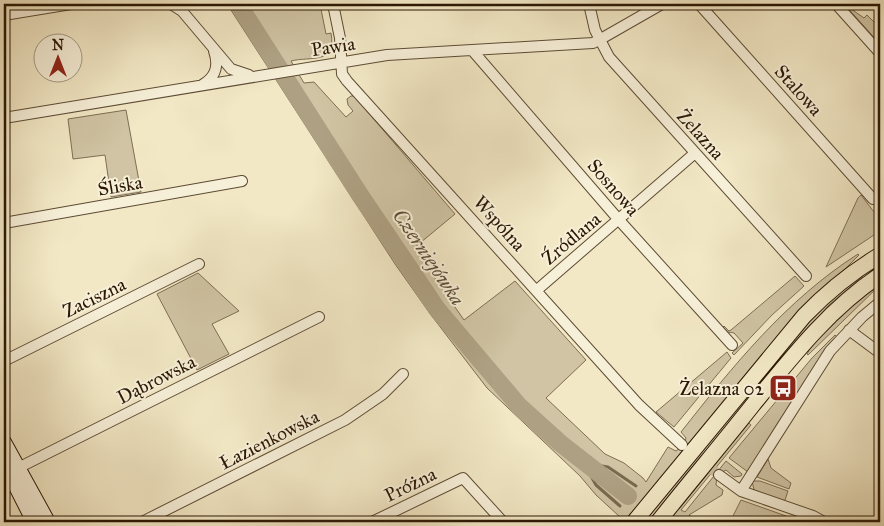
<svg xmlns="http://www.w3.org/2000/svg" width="884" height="526" font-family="'IM FELL Great Primer',serif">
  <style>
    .green { fill: #d0c4a4; stroke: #7e6e54 }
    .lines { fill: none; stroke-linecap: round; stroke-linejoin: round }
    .stream { stroke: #7a6a50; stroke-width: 3 }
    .river { stroke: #aea183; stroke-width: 18 }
    .minor-tunnel { stroke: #cabe9e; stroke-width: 10; stroke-dasharray: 10 5; stroke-linecap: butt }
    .minor-casing { stroke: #5d4b34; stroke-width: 12 }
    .secondary-casing { stroke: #2b1704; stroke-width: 16 }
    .primary-casing { stroke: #2b1704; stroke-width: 17 }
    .minor { stroke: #f7f0d9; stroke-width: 10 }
    .secondary { stroke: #f7f0d9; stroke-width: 14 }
    .primary { stroke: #f2e8c5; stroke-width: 15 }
    .labels { text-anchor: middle; stroke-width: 4; stroke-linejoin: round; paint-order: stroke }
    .street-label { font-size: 19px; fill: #2b1704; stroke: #f7f0d9 }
    .poi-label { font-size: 19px; fill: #2b1704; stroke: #f7f0d9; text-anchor: end }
    .water-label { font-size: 20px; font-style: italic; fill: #5f4e37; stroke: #f7f0d9 }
  </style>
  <rect width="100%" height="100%" fill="#f2e8c5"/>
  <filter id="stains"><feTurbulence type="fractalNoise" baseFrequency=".004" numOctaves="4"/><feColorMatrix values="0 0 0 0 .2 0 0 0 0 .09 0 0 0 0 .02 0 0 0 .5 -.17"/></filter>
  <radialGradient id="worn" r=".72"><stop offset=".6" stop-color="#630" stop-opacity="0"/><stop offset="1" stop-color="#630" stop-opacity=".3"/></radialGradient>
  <path class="green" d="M227,4h93l6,30 5,-1c6,32 -20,23 -40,28l13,22 10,-1 32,35 7,-6 -5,-6 -1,-6 4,-3h3l101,118 -41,34 50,72 51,-39 71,79 -40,38 59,56 19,9 19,15 3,4 22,-35 8,4 8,-6 2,-7 -5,-6c52,-66 105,-132 177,-178l1,1 -15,15 -39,53 56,-50 2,3 -34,29 -19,21 -141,176 10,7 70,-86 2,2 -70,85 4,2 41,-51 16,13 -1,2 -7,1 -8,-7 -9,5 -1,10 7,5 -1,5 -33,20 9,7h-72l-3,-2 -2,2h-5l4,-5 -24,-22 -16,-19 -93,-88 -56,-73 -36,-51z
    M844,4l20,14 3,-3 13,13v16z
    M126,110l15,82 -30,5 -6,-42 -32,4 -5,-40z
    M861,195l13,17 6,-5v24l-54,36 32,-69z
    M198,273l41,38 -27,13 17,30 -32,16 -40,-76z
    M795,276l9,10 -32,29 -38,40 -2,-2 11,-10 -9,-10 -6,-1 -5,-5 1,-1 5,5 2,-1z
    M880,285l-72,70 -1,-1c16,-29 45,-51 73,-69z
    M835,335l2,2 -89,135 -19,-14 83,-100z
    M727,352l4,6 -57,69 -18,-15z
    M768,459l3,9 20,15 -2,6 -32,-12z
    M752,481h8l28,10 -3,9 -1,1 -30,-11z
    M741,500l62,22h-73z"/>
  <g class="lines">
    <path class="stream" d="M584,463l24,4 28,19
      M584,464l12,21 24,21"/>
    <path class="river" d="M238,4l122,191 77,114 82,97 41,37 68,53"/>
    <path class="minor-tunnel" d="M687,449l32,26"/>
    <defs>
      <path id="minor" d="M171,4l11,7 49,58 18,6
        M333,4l7,34 2,36 5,7 292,324 43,40
        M589,4l6,26 14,27 197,219
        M699,4l174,195
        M836,4l44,49
        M4,15l67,-11
        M472,50l147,170 113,125
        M202,85c14,-8 17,-19 12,-34
        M4,118l383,-63 206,-12 6,-3 63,-36
        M4,223l238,-42
        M537,290l158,-137
        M849,330l31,23
        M4,361l195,-97
        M12,471l307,-154
        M719,475l22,16 72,25 11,6
        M741,491l89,-140 32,-34 18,-15
        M142,522l203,-102 38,-26 20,-20
        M372,522l91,-44 40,44"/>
      <path id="secondary" d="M4,442l44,80
        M4,463l30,59"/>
      <path id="primary" d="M634,522l170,-206c23,-24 48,-44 76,-61
        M658,522c31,-39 63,-77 94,-116 39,-48 76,-96 128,-131"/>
    </defs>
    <use href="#minor" class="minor-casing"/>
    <use href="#secondary" class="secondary-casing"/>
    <use href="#primary" class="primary-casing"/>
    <use href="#minor" class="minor"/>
    <use href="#secondary" class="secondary"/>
    <use href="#primary" class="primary"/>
  </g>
  <defs>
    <symbol id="bus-square" viewBox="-11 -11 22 22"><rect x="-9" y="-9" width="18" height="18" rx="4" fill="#8f2418" stroke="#f7f0d9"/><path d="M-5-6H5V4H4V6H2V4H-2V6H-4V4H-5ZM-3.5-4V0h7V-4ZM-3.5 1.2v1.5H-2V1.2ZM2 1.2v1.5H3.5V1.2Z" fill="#fff"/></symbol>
  </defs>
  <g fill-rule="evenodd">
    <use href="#bus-square" x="767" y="372" width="32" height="32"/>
  </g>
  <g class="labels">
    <g class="street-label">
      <text transform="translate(333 46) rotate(-9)" y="7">Pawia</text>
      <text transform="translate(799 90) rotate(48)" y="7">Stalowa</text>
      <text transform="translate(701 134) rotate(48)" y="7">Żelazna</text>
      <text transform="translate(120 185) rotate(-10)" y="7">Śliska</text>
      <text transform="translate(614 187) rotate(49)" y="7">Sosnowa</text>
      <text transform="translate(500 223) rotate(48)" y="7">Wspólna</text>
      <text transform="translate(571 238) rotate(-40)" y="7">Źródlana</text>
      <text transform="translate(94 297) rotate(-26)" y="7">Zaciszna</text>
      <text transform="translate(156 379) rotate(-27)" y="7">Dąbrowska</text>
      <text transform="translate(269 439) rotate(-27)" y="7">Łazienkowska</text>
      <text transform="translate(410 484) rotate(-26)" y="7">Próżna</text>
    </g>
    <g class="poi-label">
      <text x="764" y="395">Żelazna 02</text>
    </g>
    <g class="water-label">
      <text transform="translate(429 257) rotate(56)" y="7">Czerniejówka</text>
    </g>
  </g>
  <rect width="884" height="526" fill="none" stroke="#f2e8c5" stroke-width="20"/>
  <rect x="5" y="5" width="874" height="516" fill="none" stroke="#2b1704" stroke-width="2.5"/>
  <rect x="10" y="10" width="864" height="506" fill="none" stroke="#2b1704"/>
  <g transform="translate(58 58)"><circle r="24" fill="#f7f0d9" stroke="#a59984"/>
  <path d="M0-4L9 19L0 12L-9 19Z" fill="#8f2418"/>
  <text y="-8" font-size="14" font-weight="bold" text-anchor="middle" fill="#2b1704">N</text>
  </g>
  <rect width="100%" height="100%" filter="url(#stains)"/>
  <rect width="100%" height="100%" fill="url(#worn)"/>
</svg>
